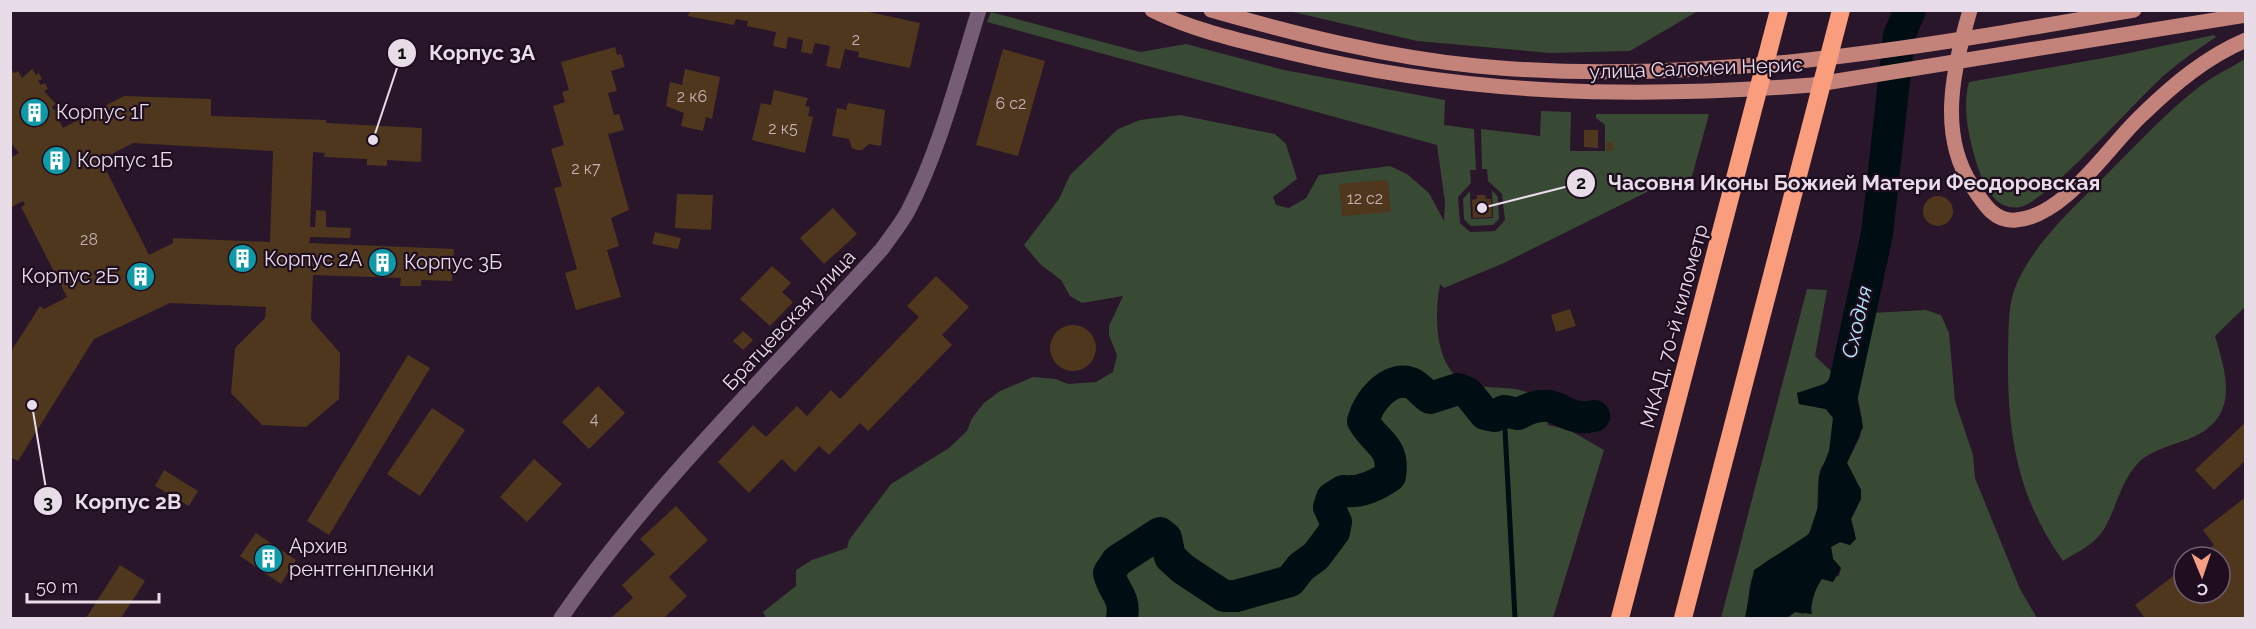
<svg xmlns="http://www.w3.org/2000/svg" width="2256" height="629" font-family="Raleway,sans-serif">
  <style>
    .green { fill: #384934 }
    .water { fill: #000d12 }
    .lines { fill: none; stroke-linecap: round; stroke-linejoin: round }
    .stream { stroke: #000d12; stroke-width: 5 }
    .river { stroke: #000d12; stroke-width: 32 }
    .building { fill: #4f371d; fill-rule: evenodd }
    .minor { stroke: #745d75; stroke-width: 15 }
    .major { stroke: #c4837a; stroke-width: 15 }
    .highway { stroke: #f99d7d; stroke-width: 18 }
    .labels { text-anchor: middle; stroke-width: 4.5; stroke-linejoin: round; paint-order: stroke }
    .number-label { font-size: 16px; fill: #c2b3b6 }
    .street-label { font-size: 20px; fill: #e9dce9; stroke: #1f0d20 }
    .poi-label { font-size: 20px; fill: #e9dce9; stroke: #1f0d20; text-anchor: start }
    .water-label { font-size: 21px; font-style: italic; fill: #b0eefe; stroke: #1f0d20 }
    .leader { fill: none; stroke: #e9dce9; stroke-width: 2 }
    .callout-dot { fill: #e9dce9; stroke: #1f0d20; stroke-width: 2 }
    .mark-label { font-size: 18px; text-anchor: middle; font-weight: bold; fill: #111 }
    .callout-label { font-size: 21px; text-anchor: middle; font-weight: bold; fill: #e9dce9; stroke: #1f0d20; stroke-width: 4.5; stroke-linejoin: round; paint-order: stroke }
  </style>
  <rect width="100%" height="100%" fill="#29162a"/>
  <path class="green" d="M1289,11h409l-68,40 -80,2 -133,-12z
    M991,12l149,40 46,-8 98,26 161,30 -1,25 30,4 2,41h-6l1,13 -13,14 2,26 10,9 25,-1 10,-11 -3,-26 -14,-13 -1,-12h-5l-1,-40 59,7 1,-25 30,1 -1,39h35v-26l-9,-7v-4h113l-18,66 -30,5 -157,78 -60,25 -4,-4c-6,33 -6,84 28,101 5,2 13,1 19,2 31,2 58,0 61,38l21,5 35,20 -51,168h-787l-3,-6 33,-26v-16l16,-10 35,-12 2,-8 42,-56 58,-36 18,-17 5,-13 12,-15 16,-12 33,-14 23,2 12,5 28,-2 17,-10 4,-17 -8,-20v-9l14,-30 -41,7 -12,-7 -9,-16 -21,-16 -16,-19 35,-46 11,-24 48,-46 22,-9 40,-5 95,19 11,10 11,35 -24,18 3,8 13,3 17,-10 13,-23 71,-9 17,8 22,19 15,28 1,-19 -8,-57 -450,-123z
    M2214,35l2,2c-16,11 -33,22 -48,35 -30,25 -120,130 -148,135 -21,4 -32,-15 -39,-31 -10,-28 -20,-65 -12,-94l151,-27z
    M2245,59v248l-30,29c14,45 24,86 -32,105 -14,5 -35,11 -45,22 -20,21 -24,58 -41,75 -9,10 -24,16 -34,23 -46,-64 -56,-129 -55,-206 1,-24 -1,-50 9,-72 20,-45 62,-80 96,-115 28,-28 55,-57 86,-81 14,-11 31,-19 46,-28z
    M1492,190l6,7 1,22 -6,6 -22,1 -7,-7 -1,-20 7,-8 1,28 22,-1z
    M1807,289l20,1 -12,66 18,17c-8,15 -20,16 -36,20l2,11 27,5 7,9c0,14 -1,28 -6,41 -2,4 -6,7 -7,12 -5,20 2,44 -11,62 -14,21 -46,20 -57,45 -4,8 -3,28 -7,40h-24z
    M1926,310l15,5 8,18 6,68 18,54 2,23 45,111 17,29h-250l8,-6 8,2 7,-4 6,-23 5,-8 18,-3 2,-8 -8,-9 -2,-12 9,-5 10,3 5,-11 -4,-15 7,-14 3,-15 -14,-27 13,-26 2,-18 -7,-36 16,-70z"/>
  <path class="water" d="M1841,357l18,1 -4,31 8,38 -16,36 14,27v9l-10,20 5,20 -6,6 -10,-3 -9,5 2,12 8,9 -8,14 -11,-3c-6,8 -13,26 -10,35l-17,-2 -8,6h-42l9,-48 55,-36 9,-27 1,-31 10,-25 4,-33 -7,-9 -27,-5 -2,-11 30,-10z"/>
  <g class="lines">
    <path class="stream" d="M1504,411l11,207"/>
    <path class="river" d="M1841,400l36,-166 22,-198 11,-26
      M1122,618c4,-22 -9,-26 -13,-45l8,-12 43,-28 6,5 4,19 13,12 41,27h12l54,-15 11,-14 15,-11 18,-24 2,-10 -7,-15 3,-9 11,-7c18,2 33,-5 47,-15 5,-31 -14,-32 -27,-55 5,-18 25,-46 48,-38 6,2 13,11 19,15l28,-9 10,4 17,21 10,2 9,-5 14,3c41,-23 43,10 76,2"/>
  </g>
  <path class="building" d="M690,10h170l60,13 -10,45 -52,-11 1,-5 -14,-3 -5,20 -14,-3 4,-20 -15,-3 -3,11 -11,-2 2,-12 -15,-3 -2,12 -13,-3 3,-14 -29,-6 1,-5 -12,-2 -2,6 -46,-9z
    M615,47l2,8 4,-1 4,13 -14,4 6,20 -9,2 6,22 5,-1 5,16 -16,4 21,76 -18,8 8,28 -12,4 14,47 -45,13 -11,-37 12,-4 -23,-81 8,-2 -11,-37 13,-4 -11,-39 12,-4 -3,-10 7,-2 -8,-28z
    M1003,49l42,12 -27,95 -42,-11z
    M10,66l4,7 4,-2 4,7 10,-9 4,6 3,-2 3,6 -4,2 3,4 4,-2 3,6 -4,2 12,13 -4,3 2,3 4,-2 4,6 -5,3 6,11 61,-32 87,3v17l115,4v3l96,5 -1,34 -34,-2v6l-20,-1v-6l-43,-2 1,-4 -12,-1 -3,75h5l1,-17 10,1v16l25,1 -1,10 -40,-1 -1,6 145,6 -2,32 -31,-1v6h-21l1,-8 -88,-3 -2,45 29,33 -1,46 -33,28 -44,-2 -31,-32 4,-45 30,-30 1,-11 -96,-4 -76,36 -76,122 -8,-4v-104l30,-47 4,3 23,-12 -46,-90 4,-2 -2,-4 -13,7v-50l9,-5 -9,-11zM133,143l140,8 -3,91 -97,-4v5l-24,12 -46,-91 -5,2 -1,-4z
    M685,69l35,8 -8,42 -6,-2 -3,14 -22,-5 3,-13 -18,-7 4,-24 12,3z
    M774,90l34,8 -3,8 5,1 -2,9 5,1 -8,36 -53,-13 9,-37 10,2z
    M848,103l37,7 -4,36 -12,-2 -7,6h-5l-5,-2 -3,-9 -17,-3 5,-28 9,2z
    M1584,130h14v18l-14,-1z
    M1606,142h7v9h-6z
    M1388,180l3,32 -49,4 -3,-32z
    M677,194l36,1 -2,35 -36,-2z
    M1477,195h8l1,4h5l1,18 -19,1 -1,-18 5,-1z
    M1923 211a15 15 0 1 1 30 0a15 15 0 1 1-30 0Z
    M833,208l24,26 -33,30 -24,-26z
    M655,232l26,6 -3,11 -26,-5z
    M772,266l19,17 -9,9 11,10 -23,24 -30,-27z
    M936,276l33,31 -27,28 10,10 -84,86 -8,-8 -31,32 -10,-9 -24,26 -13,-13 -33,34 -31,-31 35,-37 13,12 31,-31 10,10 24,-26 9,9 79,-82 -12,-11z
    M1570,309l6,17 -20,6 -5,-17z
    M1050 348a23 23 0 1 1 46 0a23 23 0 1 1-46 0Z
    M743,331l10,9 -10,10 -10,-9z
    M408,355l22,13 -101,167 -22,-14z
    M598,386l27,27 -36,36 -27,-27z
    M432,408l33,22 -45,66 -33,-22z
    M2246,422v38l-32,30 -19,-20z
    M534,459l28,25 -35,38 -27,-25z
    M164,470l34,21 -9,15 -34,-20z
    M2246,497v121h-101l-10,-13 49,-37v25h36v-36h-22l16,-12 -11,-15z
    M676,506l32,34 -39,37 18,19 -23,22h-53l22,-20 -11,-13 33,-31 -15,-15z
    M256,533l40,27 -15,24 -41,-28z
    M120,565l25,16 -24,37h-35z"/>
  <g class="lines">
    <path class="minor" d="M561,618c92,-134 212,-248 321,-369 9,-13 19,-25 26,-38 31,-59 51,-137 71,-201"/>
    <path class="major" d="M1152,10c42,21 94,32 139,43 177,42 341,46 521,32l434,-70
      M1211,10c88,25 175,47 266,56 221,21 439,-18 657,-56
      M1970,10c-16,57 -33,123 2,176 11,17 22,36 44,34 50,-4 92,-74 127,-106 31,-30 63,-57 103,-74"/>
    <path class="highway" d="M1620,618l159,-608
      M1683,618l158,-608"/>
  </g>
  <defs>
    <symbol id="building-disc" viewBox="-11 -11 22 22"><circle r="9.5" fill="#0f9aa8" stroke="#1f0d20"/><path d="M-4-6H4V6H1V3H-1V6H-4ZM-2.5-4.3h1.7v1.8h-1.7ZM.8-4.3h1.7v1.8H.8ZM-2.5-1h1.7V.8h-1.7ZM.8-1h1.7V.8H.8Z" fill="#fff"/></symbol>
  </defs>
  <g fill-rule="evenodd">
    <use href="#building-disc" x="18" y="96" width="33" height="33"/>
    <use href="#building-disc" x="40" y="144" width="33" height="33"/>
    <use href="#building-disc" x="226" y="242" width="33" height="33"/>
    <use href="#building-disc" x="366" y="246" width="33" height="33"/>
    <use href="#building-disc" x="124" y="260" width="33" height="33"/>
    <use href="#building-disc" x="252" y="542" width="33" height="33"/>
  </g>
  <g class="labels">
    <g class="number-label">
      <text x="856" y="45">2</text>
      <text x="692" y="102">2 к6</text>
      <text x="1011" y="109">6 с2</text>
      <text x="783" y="134">2 к5</text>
      <text x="586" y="174">2 к7</text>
      <text x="1365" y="204">12 с2</text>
      <text x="89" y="245">28</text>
      <text x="594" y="424">4</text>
    </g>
    <g class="street-label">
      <text transform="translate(1696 68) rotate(-2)" y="7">улица Саломеи Нерис</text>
      <text transform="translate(789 320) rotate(-47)" y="7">Братцевская улица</text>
      <text transform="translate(1674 326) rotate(-75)" y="7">МКАД, 70-й километр</text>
    </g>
    <g class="poi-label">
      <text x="56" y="119">Корпус 1Г</text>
      <text x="77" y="167">Корпус 1Б</text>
      <text x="264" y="266">Корпус 2А</text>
      <text x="404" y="269">Корпус 3Б</text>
      <text x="119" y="283" text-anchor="end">Корпус 2Б</text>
      <text x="289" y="553">Архив<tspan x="289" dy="23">рентгенпленки</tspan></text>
    </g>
    <g class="water-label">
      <text transform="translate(1857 322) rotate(-77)" y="7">Сходня</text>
    </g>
  </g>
  <path class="leader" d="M373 140L402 53M1482 208L1581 183M32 405L48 501"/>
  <g class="callout-dot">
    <circle cx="373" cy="140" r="6"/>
    <circle cx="1482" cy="208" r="6"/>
    <circle cx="32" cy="405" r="6"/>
    <circle cx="402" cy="53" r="15"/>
    <circle cx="1581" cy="183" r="15"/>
    <circle cx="48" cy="501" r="15"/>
  </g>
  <g class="mark-label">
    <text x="402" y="59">1</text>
    <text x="1581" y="189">2</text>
    <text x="48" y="508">3</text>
  </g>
  <g class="callout-label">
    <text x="482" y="60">Корпус 3А</text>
    <text x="1854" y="190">Часовня Иконы Божией Матери Феодоровская</text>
    <text x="128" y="509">Корпус 2В</text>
  </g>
  <rect width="2256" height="629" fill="none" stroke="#e9dce9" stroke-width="24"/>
  <g transform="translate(2202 575) rotate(178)"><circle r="28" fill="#1f0d20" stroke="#706070" stroke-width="1.5"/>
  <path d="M0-4.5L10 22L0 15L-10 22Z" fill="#f39f83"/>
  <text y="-9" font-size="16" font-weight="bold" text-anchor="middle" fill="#e9dce9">С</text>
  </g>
  <path d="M27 593v9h132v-9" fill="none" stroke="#e9dce9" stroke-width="3"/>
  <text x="36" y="593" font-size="18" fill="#e9dce9" stroke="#1f0d20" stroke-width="4.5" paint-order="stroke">50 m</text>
</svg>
